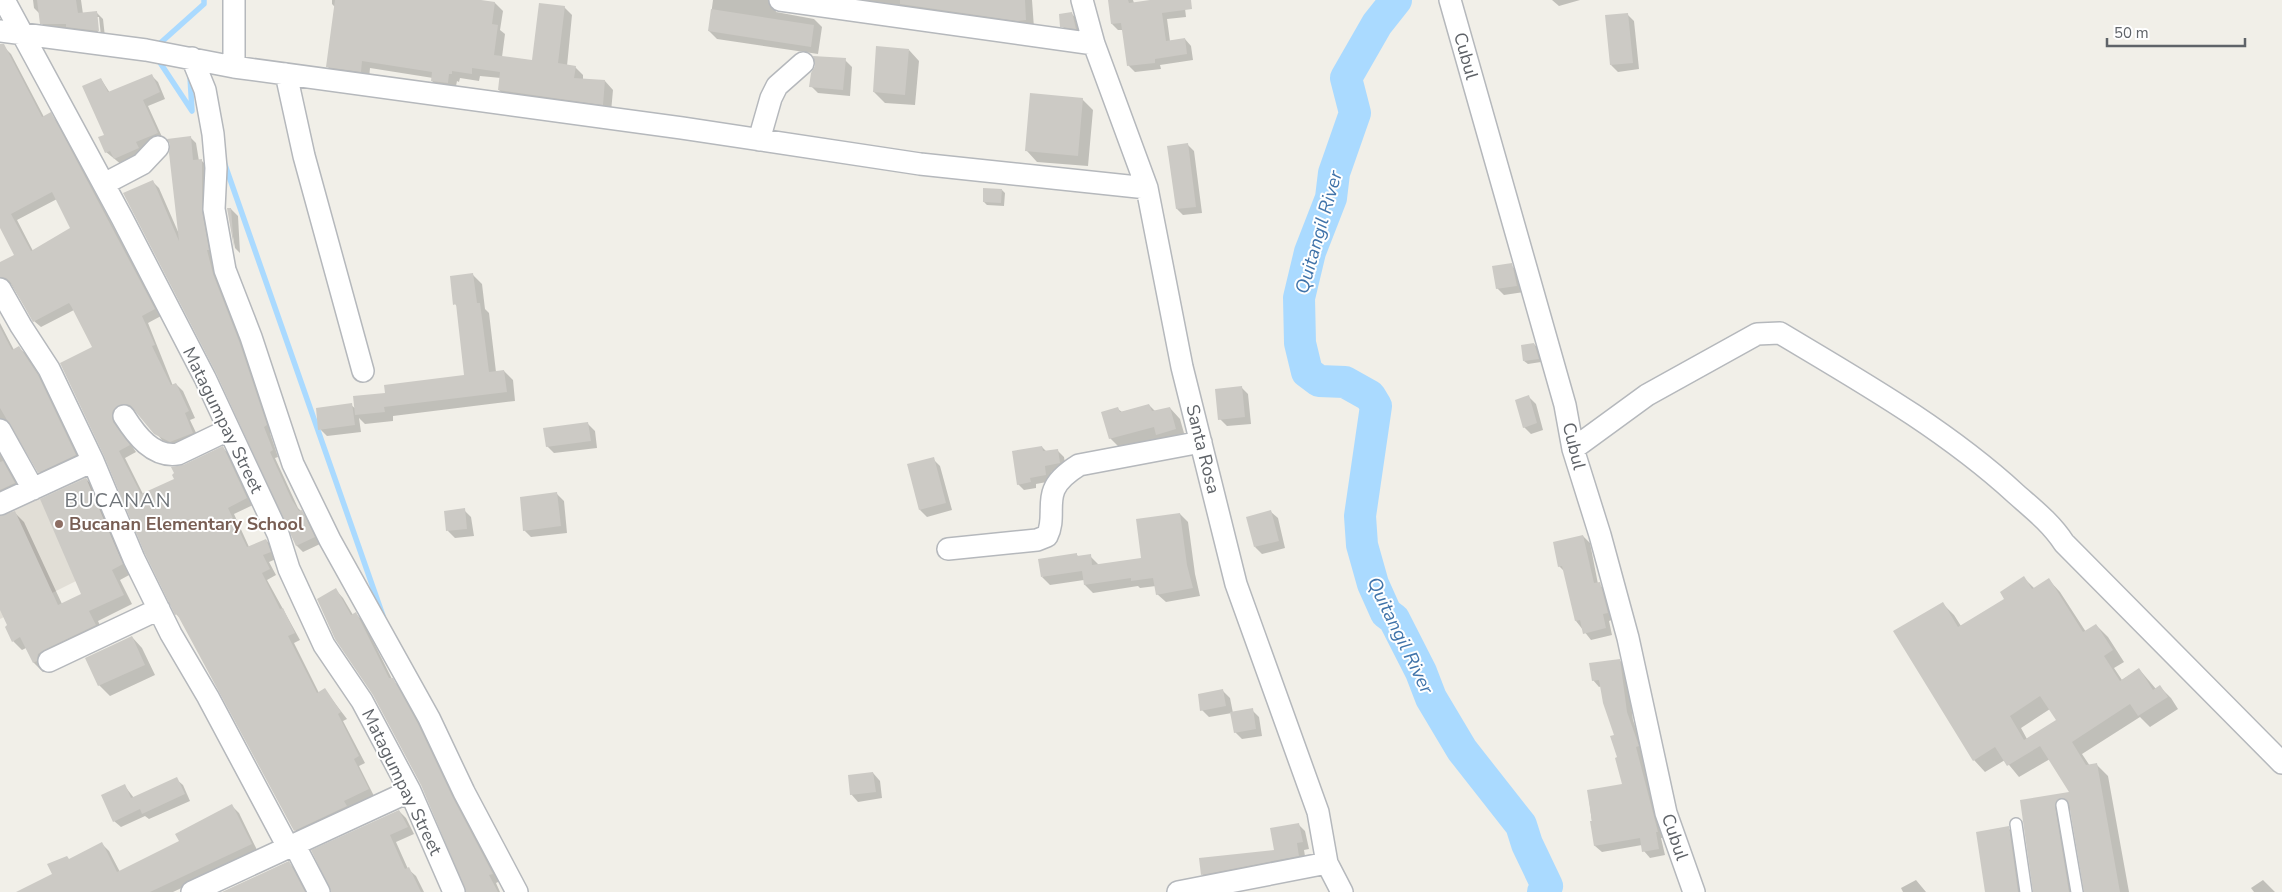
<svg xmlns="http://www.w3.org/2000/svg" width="2282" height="892" font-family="'Nunito Sans',sans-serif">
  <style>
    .education { fill: #e1ded6 }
    .shadow { fill: #0003; fill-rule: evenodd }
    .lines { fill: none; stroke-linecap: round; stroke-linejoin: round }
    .stream { stroke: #aadaff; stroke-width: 5.5 }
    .river { stroke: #aadaff; stroke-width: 32 }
    .building { fill: #cccac5; fill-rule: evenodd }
    .lane-casing { stroke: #b5b8bc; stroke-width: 14 }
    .street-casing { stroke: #b5b8bc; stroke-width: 24 }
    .lane { stroke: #fff; stroke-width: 11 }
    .street { stroke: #fff; stroke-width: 21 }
    .education-dot { fill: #8d6e63; stroke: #fff; stroke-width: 2 }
    .labels { text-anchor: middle; stroke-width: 4; stroke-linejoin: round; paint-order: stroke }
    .street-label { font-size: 18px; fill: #5f6368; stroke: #fff }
    .education-label { font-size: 18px; font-weight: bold; fill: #785e54; stroke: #fff; text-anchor: start }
    .water-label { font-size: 19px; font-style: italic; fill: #4174aa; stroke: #fff }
    .quarter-label { font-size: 20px; letter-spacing: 1px; fill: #70757a; stroke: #fff }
  </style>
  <rect width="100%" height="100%" fill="#f1efe8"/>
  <path class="education" d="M85,457l47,96 -132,66v-124z"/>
  <path class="shadow" d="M33,0h48l2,14 14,-1 6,6 2,18 -4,-1 -2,-19h-2l1,19 -24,-3 -4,-4h-23l-6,-6 -1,-9 -6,-6z
    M332,0h140l23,3 8,8 -3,19 5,4 -3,23 32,4 30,-54 8,8 -5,51 8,1 8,8v5l22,1 8,9 -2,22 -104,-14 -8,-8 2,-12 -21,-2 -1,5 -19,-3 -1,4 -2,-1 -2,10 -14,-2 -9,-8 1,-3 -63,-10 -1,11 -34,-5 -8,-8 8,-59 -3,-3z
    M713,0h66l-4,7 1,5 38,7 8,8 -4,27 -101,-15 -8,-8z
    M825,0h207l2,28z
    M1109,0h24l1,3 25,-3h25l2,17 -19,2 3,22 15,-2 6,7 2,14 -33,5 1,4 -26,3 -6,-6 -6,-36h-5l-6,-6z
    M1552,0h28l-21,6z
    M1072,14l3,3 4,14 -14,-2 -3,-3z
    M1627,14l7,7 5,48 -21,3 -7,-7z
    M4,47l7,7 33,63 6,-3 7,7 104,195 -13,7 25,63 3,-2 7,7 12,27 -5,2 9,19 -21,9 -16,-8 -25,-29 -6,-1 -13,15 18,27 -11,6 18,36 33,-14 8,-14 39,-18 6,6 24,51 -19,9 15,33 17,-7 7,7 3,12 -7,3 7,13 -9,5 33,60 -6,3 25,50 5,-4 23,30 -4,2 22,42 -6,3 15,30 -73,41 -6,-7 -114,-211 -5,-5 -71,-159 -11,-108 -20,-37 -33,17 -7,-6 -23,-37 -11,1v-21l16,-8 -16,-30v-176zM57,199l15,30 -39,22 -16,-31z
    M909,50l10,11 -4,44 -30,-2 -11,-11z
    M845,60l7,7 -2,29 -32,-3 -7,-7 5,-19z
    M152,76l6,6 7,17 -17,7 15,33 -21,10 2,6 -22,10 -16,-13 -5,-73 9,14z
    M1082,99l11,11 -5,56 -51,-4 -10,-11z
    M190,137l6,6 3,18 2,-1 7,7 37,182 28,83 -3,1 8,24 -3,1 23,50 10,10 12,26 -17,8 -6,-6 -80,-174 -65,-191 7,7 20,46z
    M1187,144l7,7 8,62 -19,2 -6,-6z
    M1002,190l3,3 -1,13 -17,-1 -3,-3z
    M228,209h3l7,7 2,37 -5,-5z
    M1511,265l7,7 6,20 -20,3 -7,-7z
    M473,275l9,9 3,25 4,4 7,59 8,-1 9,9 2,21 -122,15v5l-28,3 -6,-6 2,14 -34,4 -7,-7 31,-24 5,4 31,-15 79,-18 -8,-69 -3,-3z
    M0,323l14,27 5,-2 7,6 18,29 38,79 -36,16 -7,-6 -26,-47 -13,1z
    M1534,344l3,3 4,15 -13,2 -4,-3z
    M1241,387l7,7 3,30 -24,2 -7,-7z
    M1529,397l7,7 7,26 -12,4 -7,-7z
    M1149,405l7,7 14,-4 10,11 6,21 -18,5 -7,-7 -40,11 -11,-11 8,-29 4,3z
    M588,424l7,7 2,17 -43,5 -7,-7z
    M1042,447l5,5 10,-2 7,7 2,12 -15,3 1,9 -16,3v4l-12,2 -6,-6z
    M0,452l21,38 -21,11z
    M933,459l7,7 12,44 -25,7 -7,-7z
    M86,479l9,9 36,86 -11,6 12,24 -34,17 6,13 -61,38 -9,-9 -8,-15 -4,2 -9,-9 -4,-15 -9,-19v-90l14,-5 10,10 38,82 21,-9z
    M557,494l7,7 3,32 -36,4 -7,-7z
    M464,510l7,7 3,19 -19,2 -7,-7 -2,-19z
    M1271,512l7,6 7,30 -23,6 -7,-7z
    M1180,514l8,8 7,52 5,22 -34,6 -9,-8 -1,-8 -16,2 -2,-2 -45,7 -8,-8 -1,-5 -34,5 -8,-8 35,-22 2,2 11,-1 9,9 43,-6z
    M1583,536l7,7 8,41 8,6 8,29 -5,2 3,14 -21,5 -15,-19 -12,-50 -5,-5z
    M2024,578l11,11 14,-9 11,12 26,40 10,-7 12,12 16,25 -10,6 8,12 17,-11 17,20 4,-2 11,11 7,11 -28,18 -10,-10 -58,37 8,12 7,-1 11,11 21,116h-44l-13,-83 -4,2 10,81h-44l-12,-91 49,-8 -21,-34 -31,18 -14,-17 -20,12 -11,-12 -31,-156 11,11 7,11 45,-27zM2050,709l8,11 -31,19 -6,-11z
    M336,590l7,8 10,17 3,-1 7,7 30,60 7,6 25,46 75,148 -4,2 4,9h-30z
    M132,637l10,11 13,27 -45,21 -11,-11z
    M1619,660l7,6 7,54 11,32 20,86h-3l4,17 -15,3 -6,-7 -2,-6 -40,7 -7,-6 -7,-55 35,-6 -8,-49 -13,-50 -3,1 -6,-7z
    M1223,691l7,7 3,15 19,-3 7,7 3,19 -20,3 -7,-7 -3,-19 -23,4 -7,-7z
    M873,773l7,8 2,17 -24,4 -7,-8z
    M176,779l7,6 7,16 -41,18 -4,-3 -24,11 -7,-6 10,-36 10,13z
    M232,806l7,7 19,39 -85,40h-155l36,-18 16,-14 32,-16 7,7 11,21 60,-30z
    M399,811l7,7 8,16 -18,8 12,27 8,7 8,16h-93z
    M1298,824l7,7 4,18 -5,1 2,12 -97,19 -7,-7 73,-23z
    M2008,828l12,11 8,53h-42z
    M288,862l8,8 11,22h-82z
    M1916,880l10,12h-23l-2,-4z
    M2263,880l12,12h-21l-3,-4z"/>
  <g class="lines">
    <path class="stream" d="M157,46l47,-42v-4
      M157,58l35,53 -2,-35
      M224,162l159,454"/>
    <path class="river" d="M1396,0l-19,24 -31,54 9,35 -21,60 -3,25 -21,54 -11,46 1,45 7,29 12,9 26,1 25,14 6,10 -16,110 2,29 11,39 13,29 8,6 27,53 10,26 31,52 59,75 6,19 20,42 -4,6"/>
  </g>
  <path class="building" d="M37,0h39l2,13 19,-2 2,20 -33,-4v-3h-26z
    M335,0h146l14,2 -3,22 6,1 -4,30 38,5 7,-57 26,3 -7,57 18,3 -2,12 31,2 -2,25 -105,-15 2,-18 -28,-4v6l-20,-3v3h-3l-1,9 -17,-2 1,-9 -70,-11 -1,11 -35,-5z
    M900,0h125l1,20 -8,1 -118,-17z
    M1108,0h20l1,3 21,-3h41l1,9 -30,4 4,28 19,-3 2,16 -32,5v4l-28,3 -6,-43 -10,1z
    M711,9l103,16 -3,22 -103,-16z
    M1072,12l4,17 -16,-2 -1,-13z
    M1628,13l5,50 -23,2 -5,-50z
    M0,44h4l38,73 9,-5 104,197 -13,7 13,29 -3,1 19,39 5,-2 13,28 -4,2 8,20 -23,9 -16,-8 -24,-29 -7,-1 -10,6 -1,6 1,6 17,23 -11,6 22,43 33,-15 -2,-4 2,-2 -3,-6 12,-2 40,-19 24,52 -19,10 19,39 19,-8 5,13 -8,3 7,14 -8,4 18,36 3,-1 12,25 -7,3 29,57 8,-5 16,24 -3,2 21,42 -5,3 15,30 -25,12 3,5 -53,25 -117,-217 -2,1 -30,-61 -41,-98 -44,-93 32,-16 -21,-41 -2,-3 -36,19 -22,-39 -5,-5 -6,-1v-15l14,-7 -14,-27zM52,192l18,36 -39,23 -20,-37z
    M876,46l33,3 -4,46 -32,-3z
    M813,56l33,2 -3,32 -34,-3 2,-14 4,-7z
    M152,74l8,18 -17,8 15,33 -22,9 3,6 -25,11 -4,-8 -5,2 -7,-16 6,-2 -22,-49 19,-8 7,14z
    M1030,93l53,5 -5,58 -53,-5z
    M191,136l2,24 9,-1v52l7,39h-2l6,24 26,67 28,84 -3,2 9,23 -3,2 22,48 7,11 3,-1 13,27 -19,9 -80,-173 -93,-180 30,-13 26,61 -10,-88 1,-9 -3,-5z
    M1188,143l8,64 -20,2 -9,-63z
    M983,188l19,1 -1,14 -18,-1z
    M227,208h4l3,40z
    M1512,263l5,23 -21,3 -4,-23z
    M473,273l4,30h3l9,69 15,-2 3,22 -123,15 1,5 -30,3 -2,-19 32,-3 -1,-8 80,-10 -8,-71 -3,1 -3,-29z
    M0,327l12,23 7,-4 19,29 38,80 -38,18 -38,-65z
    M1534,343l5,16 -16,2 -2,-16z
    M1242,386l3,31 -27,3 -3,-31z
    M1529,395l8,28 -14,5 -8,-28z
    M352,403l3,22 -37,5 -2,-22z
    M1149,404l3,7 18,-4 6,22 -20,6 -2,-8 -45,12 -8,-27 17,-5 2,5z
    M588,422l3,19 -45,6 -3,-19z
    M1042,446l1,5 15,-2 2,14 -15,3 1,9 -16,3 1,4 -14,3 -5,-34z
    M934,457l12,46 -27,7 -12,-46z
    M3,461l12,22 -15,7v-28z
    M86,478l37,86 -11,6 12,25 -35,16 7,14 -52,25 -6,4 -1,7 -4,2 -13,-26 -8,5 -7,-15 2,-2 -7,-15v-94l15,-5 43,94 23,-11 -41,-95z
    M557,492l4,34 -38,5 -3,-34z
    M465,508l2,21 -21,2 -2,-20z
    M1271,510l8,31 -25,6 -8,-30z
    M1180,513l7,52 6,23 -37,7 -3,-17 -22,3v-3l-47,7 -2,-14 -41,6 -3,-18 39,-6v3l14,-2 1,11 49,-7 -5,-39z
    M1583,535l11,48 6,-1 8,31 -5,1 3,14 -23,6 -3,-14 -5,1 -13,-55 -4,1 -5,-25z
    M2024,576l8,13 17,-11 34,54 13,-8 17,26 -9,6 16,25 19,-13 14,22 7,-5 8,12 -30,19 -8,-12 -58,38 14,23 11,-2 23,129h-36l-15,-88 -2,-4 -6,-2 -4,2 -2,6 14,86h-36l-13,-92 49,-8 -29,-46 -33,20 -12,-19 -22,14 -80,-130 50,-29 15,25 46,-28 -4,-7zM2040,696l16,24 -32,20 -14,-24z
    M336,588l15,27 5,-3 33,66h4l25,46 35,74 40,76 -4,1 9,17h-32l-45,-107 -48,-90 -38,-56 -18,-40z
    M132,636l13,29 -47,21 -13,-28z
    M1620,659l7,53 12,34 -3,1 22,85h-2l3,17 -17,3 -2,-14 -46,8 -4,-25h2l-5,-31 35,-6 -7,-26 2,-1 -7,-21 4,-1 -11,-32 -4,-23 -7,1 -3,-18z
    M1223,689l3,17 -26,5 -2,-17z
    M1253,708l3,21 -22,4 -4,-21z
    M873,772l3,20 -26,3 -2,-20z
    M177,777l8,17 -43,20 -2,-5 -27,13 -12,-27 24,-11 6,14z
    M232,804l20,40 -102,48h-134l36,-18 -5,-10 20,-8 2,3 33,-17 15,30 62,-31 -4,-7z
    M399,810l9,17 -18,8 15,34 4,-2 12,25h-90l-20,-42z
    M1299,823l4,19 -6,1 2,13 -98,19 -2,-17 75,-8 -4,-22z
    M2009,826l9,66h-33l-9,-60z
    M289,861l16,31h-83z"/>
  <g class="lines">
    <defs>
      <path id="lane" d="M2062,805l15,87
        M2016,824l10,68"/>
      <path id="street" d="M4,0l118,218 83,160 73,156 11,35 35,76 38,56 48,90 44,101
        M234,0v67
        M780,0l314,44
        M1082,0l12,44 53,144 35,179 54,217 82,228 9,51 15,29
        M1450,0l115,405 8,44 27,86 28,103 38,175 28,79
        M0,31l146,19 88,17 448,61 238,36 227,24
        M192,58l13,32 8,44 3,34 -2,41 11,61 26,67 42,127 37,76 99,178 35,74 53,100
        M286,74l18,82 59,215
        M759,140l12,-42 6,-12 26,-23
        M104,184l38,-20 16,-17
        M0,289l21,37 28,43 44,92 41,98 37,75 37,63 80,150
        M124,416c12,19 29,42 54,38l50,-24
        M0,430l33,59
        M1573,449l74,-54 110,-61 23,-1c82,49 165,96 236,161 17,15 35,29 48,49l218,220
        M0,504l93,-43
        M948,549l89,-9 10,-4c8,-15 1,-32 7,-46 4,-11 17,-20 25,-25l122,-23
        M49,661l110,-52
        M294,844l25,48
        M192,892l218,-101
        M1178,892l149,-29"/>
    </defs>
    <use href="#lane" class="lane-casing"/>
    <use href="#street" class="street-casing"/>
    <use href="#lane" class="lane"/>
    <use href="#street" class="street"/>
  </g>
  <circle class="education-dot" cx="59" cy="524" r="5"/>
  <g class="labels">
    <g class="street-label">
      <text transform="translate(1466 56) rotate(74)" y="6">Cubul</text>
      <text transform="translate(223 420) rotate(64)" y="6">Matagumpay Street</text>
      <text transform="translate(1574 446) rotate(76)" y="6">Cubul</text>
      <text transform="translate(1203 449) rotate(76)" y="6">Santa Rosa</text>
      <text transform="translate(402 782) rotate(64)" y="6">Matagumpay Street</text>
      <text transform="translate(1675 837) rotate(71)" y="6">Cubul</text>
    </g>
    <g class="education-label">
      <text x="69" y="530">Bucanan Elementary School</text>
    </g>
    <g class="water-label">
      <text transform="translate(1318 232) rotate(-74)" y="7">Quitangil River</text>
      <text transform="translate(1401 635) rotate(64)" y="7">Quitangil River</text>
    </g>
    <g class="quarter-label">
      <text x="118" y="507">BUCANAN</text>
    </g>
  </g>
  <path d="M2107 38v8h138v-8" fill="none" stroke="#5f6368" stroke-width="2.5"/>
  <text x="2114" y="38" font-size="15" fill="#5f6368" stroke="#ffffff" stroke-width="4" paint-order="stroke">50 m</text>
</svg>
